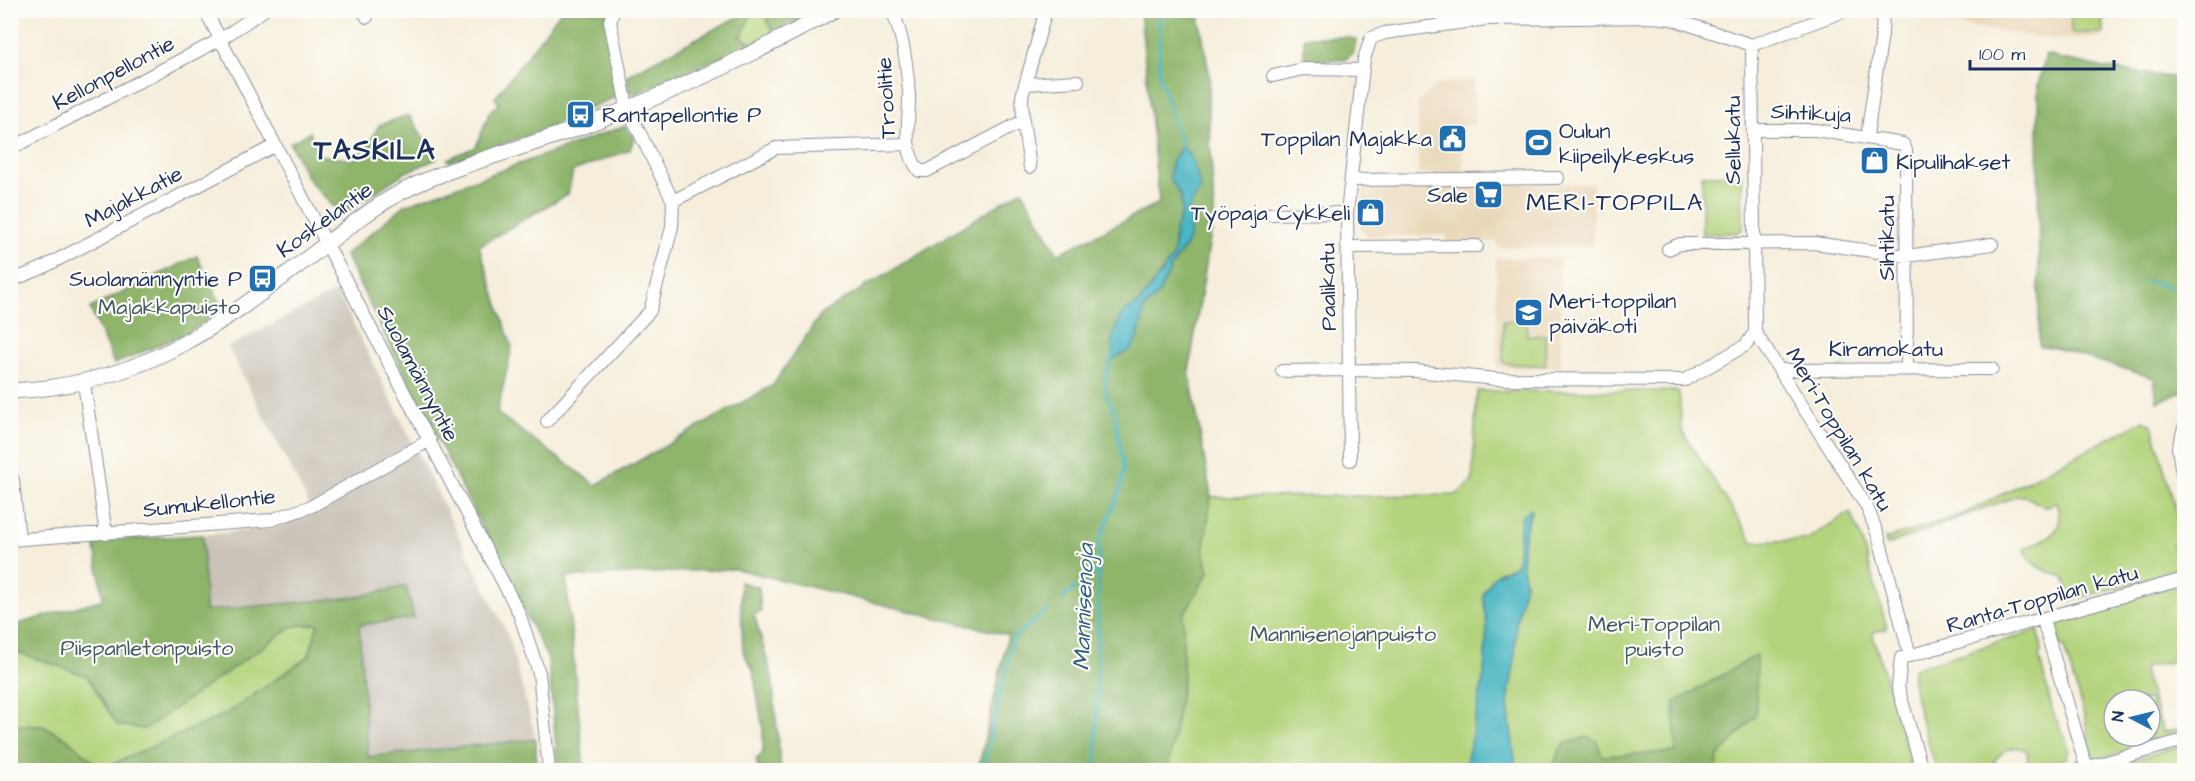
<svg xmlns="http://www.w3.org/2000/svg" width="2195" height="781" font-family="'Architects Daughter',sans-serif">
  <style>
    .built { fill: #ead8ba }
    .industrial { fill: #cac3b8 }
    .green { fill: #b3d37b; stroke: #67816c; stroke-width: 1.5; fill-rule: evenodd }
    .forest { fill: #8eb56b; stroke: #547264; stroke-width: 1.5; fill-rule: evenodd }
    .water { fill: #48b6c3; stroke: #327290; stroke-width: 1.5 }
    .lines { fill: none; stroke-linecap: round; stroke-linejoin: round }
    .stream { stroke: #48b6c3; stroke-width: 3 }
    .minor-casing { stroke: #888e9c; stroke-width: 14 }
    .major-casing { stroke: #888e9c; stroke-width: 17 }
    .minor { stroke: #fff; stroke-width: 12 }
    .major { stroke: #fff; stroke-width: 15 }
    .labels { text-anchor: middle; stroke-width: 4.5; stroke-linejoin: round; paint-order: stroke }
    .street-label { font-size: 22px; fill: #1b2f5e; stroke: #fdfcf7 }
    .poi-label { font-size: 22px; fill: #1b2f5e; stroke: #fdfcf7; text-anchor: start }
    .park-label { font-size: 22px; fill: #415865; stroke: #fdfcf7 }
    .neighbourhood-label { font-size: 24px; letter-spacing: 1.5px; fill: #1b2f5e; stroke: #fdfcf7 }
    .water-label { font-size: 24px; font-style: italic; fill: #2b5e81; stroke: #fdfcf7 }
    .district-label { font-size: 28px; font-weight: bold; letter-spacing: 1.5px; fill: #1b2f5e; stroke: #fdfcf7 }
  </style>
  <rect width="100%" height="100%" fill="#fdfcf7"/>
  <filter id="ink" filterUnits="userSpaceOnUse"><feTurbulence type="fractalNoise" baseFrequency=".0167" numOctaves="2"/><feDisplacementMap in="SourceGraphic" scale="12" xChannelSelector="R" yChannelSelector="G"/><feConvolveMatrix kernelMatrix="1 2 1 2 8 2 1 2 1" color-interpolation-filters="sRGB"/></filter>
  <filter id="wash" filterUnits="userSpaceOnUse"><feTurbulence type="fractalNoise" baseFrequency=".008" numOctaves="4" result="noise"/><feDisplacementMap in="SourceGraphic" scale="24" xChannelSelector="R" yChannelSelector="G"/><feGaussianBlur stdDeviation="1.35" result="paint"/><feColorMatrix in="noise" values="0 0 0 0 0 0 0 0 0 0 0 0 0 0 0 0 0 1.4 0 .05"/><feComposite in="paint" operator="in"/></filter>
  <g filter="url(#wash)">
    <rect width="100%" height="100%" fill="#f6eedb"/>
    <path class="built" d="M1895,10l210,1 -1,27 -50,2 -159,-26z
      M1474,79v46h-11v49h-45v-71l19,-19z
      M1593,183v63l-95,1 -1,-5h-50l-1,-7 -78,1 -8,-8 1,-37 9,-7z
      M1496,258h64l1,109 -64,1z"/>
    <path class="industrial" d="M337,291l171,344 28,104 -168,18 -9,-132 47,-39 -49,11 -153,14 -1,-76 69,-7 39,-15 -4,-13 -79,-153z"/>
    <path class="green" d="M1160,10l38,1 12,67 -2,24 6,111 -25,158 22,126 245,-2 16,-13 5,-91h202l3,40 71,111 53,-2 44,-28 11,26 26,89v2l-13,3 -1,4 40,134h-400l2,-9 -7,-57 7,-48 1,-33 9,-39 -3,-19 2,-31 8,-23 -12,15 -3,39 -18,7 -14,28 2,27 -3,48 -19,95h-369l90,-533z
      M753,11h16l-2,8 6,13 -21,12 -11,-7z
      M2071,11h31l1,22h-32z
      M1702,175h40l1,53 -6,5 -35,1z
      M1503,321h24v15l18,-1 1,31 -43,-3z
      M2144,420l8,5 32,115 -12,5 7,26 -108,29 -7,-23c-18,-6 -33,-9 -40,-28 21,-11 44,-13 32,-46l-11,4 -20,-11h-8l-130,49 -2,-6 79,-25z
      M2176,585l8,3v63l-10,1v9l-30,6 -1,4 20,60 5,1 16,-5v9l-89,24 -4,-5 -6,-37 -21,-71 -4,-2 -4,-16 1,-8zM2114,700h36v36h-36z
      M318,624l-9,32 -81,57 -126,56 -36,-31 -23,-12 -32,-1v-75l76,26 30,48 28,5 148,-103z
      M2038,630l4,18 -3,8 14,56 16,36 -2,10 -36,12 -3,-2v-16c-14,-9 -23,-3 -34,9l5,9h-62c-6,-18 -30,-87 -23,-102z
      M2184,745v25h-88z"/>
    <path class="forest" d="M561,11h47l-2,5 13,80 -55,22 -12,9 -102,35 -3,-3 29,-12 14,-36 9,-7 -4,-6z
      M749,11h4l-12,26 11,7 -117,50 -6,-2 -2,-17z
      M769,11v-1l47,1 -43,21 -6,-13z
      M1140,11h58l12,67 -2,24 6,111 -25,158 22,126 -7,53 5,22 -26,44v64l-15,90h-190l30,-135 -272,-66 -170,8 18,193h-26l-10,-111 -203,-404 60,-50 220,-79 9,12 -4,12 -57,21 -5,23 -89,52 33,101 -15,66 99,72 177,-100 48,-71 201,-124 36,64 101,-51zM1182,147l6,62v33l-17,25 -12,26 -15,16 -6,29 -8,12 -9,-34 18,-13 34,-46 2,-26 7,-19 -1,-16 -11,-17 1,-16z
      M1304,37h41l11,2 -2,13 -9,8h-41z
      M2046,55l59,13 79,11v112l-6,48 6,1v151l-27,11 -3,-24 -99,-30 -16,-1 -1,-262z
      M409,115l28,44 -33,14 -63,42 -33,-36 -18,-36 20,-11 9,23 34,5 15,-15 11,-20z
      M197,256l26,54 -34,22 -75,32 -24,-56z
      M203,535l2,76 152,-14 49,-11 8,32 -55,7 9,132 168,-18v31h-525v-45l32,1 23,12 36,31 126,-56 81,-57 9,-32 -25,2 -148,103 -28,-4 -30,-49 -76,-26v-24l92,-27 -9,-58z
      M740,582l19,5 2,25 -7,2 18,63 9,93h-22l-3,-10 7,-7v-23l-10,-60 -10,-18z
      M1757,655l-1,60 -38,42 -1,13h-166l12,-26 24,-7 10,4 5,15 74,-4 -2,-49z"/>
    <path class="water" d="M1182,146l10,12 9,31 -13,20 5,11 -5,22 -17,25 -12,26 -15,16 -6,29 -8,12 -17,9 -1,-20 9,-24 18,-12 34,-46 2,-26 7,-19 -1,-16 -11,-17 1,-16z
      M1531,508l-7,26 -2,31 3,19 -9,39 -1,33 -7,48 7,57 -2,9h-48l19,-95 3,-48 -4,-33 11,-18 23,-11 4,-48z"/>
    <g class="lines">
      <path class="stream" d="M1160,10l-1,65 24,74
        M2147,281l37,8
        M1062,599l36,-29
        M983,770l30,-132 35,-28
        M1096,770l3,-229 21,-50 4,-22 -10,-59 -9,-19 2,-21 7,-18"/>
    </g>
  </g>
  <g filter="url(#ink)">
    <g class="lines">
      <defs>
        <path id="minor" d="M205,10l314,603 20,60 10,97
          M363,10l4,7
          M10,12l3,-2
          M894,15c10,26 13,51 15,78 1,28 -8,53 10,78h8l96,-50
          M1653,17l19,2 80,26 3,287 -9,13 -61,35 -189,-1 -81,-8 -66,-1 -2,-157 17,-154 7,-21 14,-5 102,-14z
          M1752,45l95,-35
          M1273,76l30,-7 60,1
          M1025,84l53,-3
          M1753,130h63l87,14 3,6 1,218
          M1867,136l15,-102 1,-24
          M10,149l211,-110 43,-29
          M1030,167l-7,-46 -1,-25 24,-86
          M1351,180l207,-2
          M673,201l103,-53 131,-4
          M1264,214l83,-1
          M1347,247l130,-1
          M1668,249l12,-5 134,-1 93,13 85,-12
          M10,281l30,-12 234,-123
          M1755,332l112,175 12,31 31,118
          M1780,370l212,-1
          M1282,371l67,-1 1,90
          M84,383l22,151
          M547,421l103,-110 22,-84 1,-26 -46,-94 -17,-86 4,-11
          M2184,428l-6,20 6,37
          M10,480h3l6,59
          M10,540l261,-20 41,-14 118,-66
          M2043,620l44,150
          M1922,770l-24,-83 3,-29 283,-79
          M2078,770l106,-30"/>
        <path id="major" d="M10,391c125,-5 198,-57 294,-130 35,-26 69,-56 109,-75 55,-25 114,-39 170,-60 86,-32 171,-71 251,-116"/>
      </defs>
      <use href="#minor" class="minor-casing"/>
      <use href="#major" class="major-casing"/>
      <use href="#minor" class="minor"/>
      <use href="#major" class="major"/>
    </g>
  </g>
  <defs>
    <symbol id="bus-square" viewBox="-11 -11 22 22"><rect x="-9" y="-9" width="18" height="18" rx="4" fill="#1f6fb2" stroke="#fdfcf7"/><path d="M-5-6H5V4H4V6H2V4H-2V6H-4V4H-5ZM-3.5-4V0h7V-4ZM-3.5 1.2v1.5H-2V1.2ZM2 1.2v1.5H3.5V1.2Z" fill="#fff"/></symbol>
    <symbol id="civic-square" viewBox="-11 -11 22 22"><rect x="-9" y="-9" width="18" height="18" rx="4" fill="#1f6fb2" stroke="#fdfcf7"/><path d="M-.6-6.5H3V-4.5H.6V-3L4-1V1h2V6H-6V1h2V-1L-.6-3ZM-1.2 2.5V6h2.4V2.5Z" fill="#fff"/></symbol>
    <symbol id="stadium-square" viewBox="-11 -11 22 22"><rect x="-9" y="-9" width="18" height="18" rx="4" fill="#1f6fb2" stroke="#fdfcf7"/><path d="M0-5a6.5 5 0 1 0 0 10a6.5 5 0 1 0 0-10ZM-3.5-1.8h7v3.6h-7Z" fill="#fff"/></symbol>
    <symbol id="shop-square" viewBox="-11 -11 22 22"><rect x="-9" y="-9" width="18" height="18" rx="4" fill="#1f6fb2" stroke="#fdfcf7"/><path d="M-5-2.5h2.3a2.7 3.5 0 0 1 5.4 0H5L5.5 6h-11ZM-1.5-2.5h3a1.5 2.3 0 0 0-3 0Z" fill="#fff"/></symbol>
    <symbol id="supermarket-square" viewBox="-11 -11 22 22"><rect x="-9" y="-9" width="18" height="18" rx="4" fill="#1f6fb2" stroke="#fdfcf7"/><path d="M-6-5.5h2.5l.6 2H6L4.5 2H-2.5L-4.4-4H-6ZM-1.5 3.2a1.3 1.3 0 1 0 .1 0ZM3 3.2a1.3 1.3 0 1 0 .1 0Z" fill="#fff"/></symbol>
    <symbol id="school-square" viewBox="-11 -11 22 22"><rect x="-9" y="-9" width="18" height="18" rx="4" fill="#1f6fb2" stroke="#fdfcf7"/><path d="M0-5L7-2L0 1L-7-2ZM-4 1L0 2.5L4 1V4Q0 6-4 4Z" fill="#fff"/></symbol>
  </defs>
  <g fill-rule="evenodd">
    <use href="#bus-square" x="564" y="98" width="33" height="33"/>
    <use href="#civic-square" x="1436" y="122" width="33" height="33"/>
    <use href="#stadium-square" x="1522" y="126" width="33" height="33"/>
    <use href="#shop-square" x="1858" y="144" width="33" height="33"/>
    <use href="#supermarket-square" x="1472" y="178" width="33" height="33"/>
    <use href="#shop-square" x="1354" y="196" width="33" height="33"/>
    <use href="#bus-square" x="246" y="262" width="33" height="33"/>
    <use href="#school-square" x="1512" y="296" width="33" height="33"/>
  </g>
  <g class="labels">
    <g class="street-label">
      <text transform="translate(113 72) rotate(-28)" y="8">Kellonpellontie</text>
      <text transform="translate(885 98) rotate(-93)" y="8">Troolitie</text>
      <text transform="translate(1811 112) rotate(3)" y="8">Sihtikuja</text>
      <text transform="translate(1732 140) rotate(-90)" y="8">Sellukatu</text>
      <text transform="translate(133 196) rotate(-28)" y="8">Majakkatie</text>
      <text transform="translate(324 219) rotate(-36)" y="8">Koskelantie</text>
      <text transform="translate(1886 238) rotate(-90)" y="8">Sihtikatu</text>
      <text transform="translate(1327 287) rotate(-91)" y="8">Paalikatu</text>
      <text x="1886" y="356">Kiramokatu</text>
      <text transform="translate(419 373) rotate(62)" y="8">Suolamännyntie</text>
      <text transform="translate(1840 429) rotate(59)" y="8">Meri-Toppilan katu</text>
      <text transform="translate(209 502) rotate(-6)" y="8">Sumukellontie</text>
      <text transform="translate(2042 598) rotate(-16)" y="8">Ranta-Toppilan katu</text>
    </g>
    <g class="poi-label">
      <text x="602" y="122">Rantapellontie P</text>
      <text x="1559" y="138">Oulun<tspan x="1559" dy="25">kiipeilykeskus</tspan></text>
      <text x="1432" y="146" text-anchor="end">Toppilan Majakka</text>
      <text x="1896" y="169">Kipulihakset</text>
      <text x="1468" y="202" text-anchor="end">Sale</text>
      <text x="1350" y="220" text-anchor="end">Työpaja Cykkeli</text>
      <text x="242" y="286" text-anchor="end">Suolamännyntie P</text>
      <text x="1549" y="308">Meri-toppilan<tspan x="1549" dy="25">päiväkoti</tspan></text>
    </g>
    <g class="park-label">
      <text x="169" y="314">Majakkapuisto</text>
      <text x="1654" y="631">Meri-Toppilan<tspan x="1654" dy="25">puisto</tspan></text>
      <text x="1343" y="641">Mannisenojanpuisto</text>
      <text x="147" y="655">Piispanletonpuisto</text>
    </g>
    <g class="neighbourhood-label">
      <text x="1615" y="210">MERI-TOPPILA</text>
    </g>
    <g class="water-label">
      <text transform="translate(1083 607) rotate(-88)" y="8">Mannisenoja</text>
    </g>
    <g class="district-label">
      <text x="375" y="159">TASKILA</text>
    </g>
  </g>
  <rect width="2195" height="781" fill="none" stroke="#fdfcf7" stroke-width="36"/>
  <g transform="translate(2132 718) rotate(277)"><circle r="28" fill="#fdfcf7" stroke="#a3aaba" stroke-width="1.5"/>
  <path d="M0-4.5L10 22L0 15L-10 22Z" fill="#1f6fb2"/>
  <text y="-9" font-size="16" font-weight="bold" text-anchor="middle" fill="#1b2f5e">N</text>
  </g>
  <path d="M1970 60v9h144v-9" fill="none" stroke="#1b2f5e" stroke-width="3"/>
  <text x="1979" y="60" font-size="18" fill="#1b2f5e" stroke="#fdfcf7" stroke-width="4.5" paint-order="stroke">100 m</text>
</svg>
